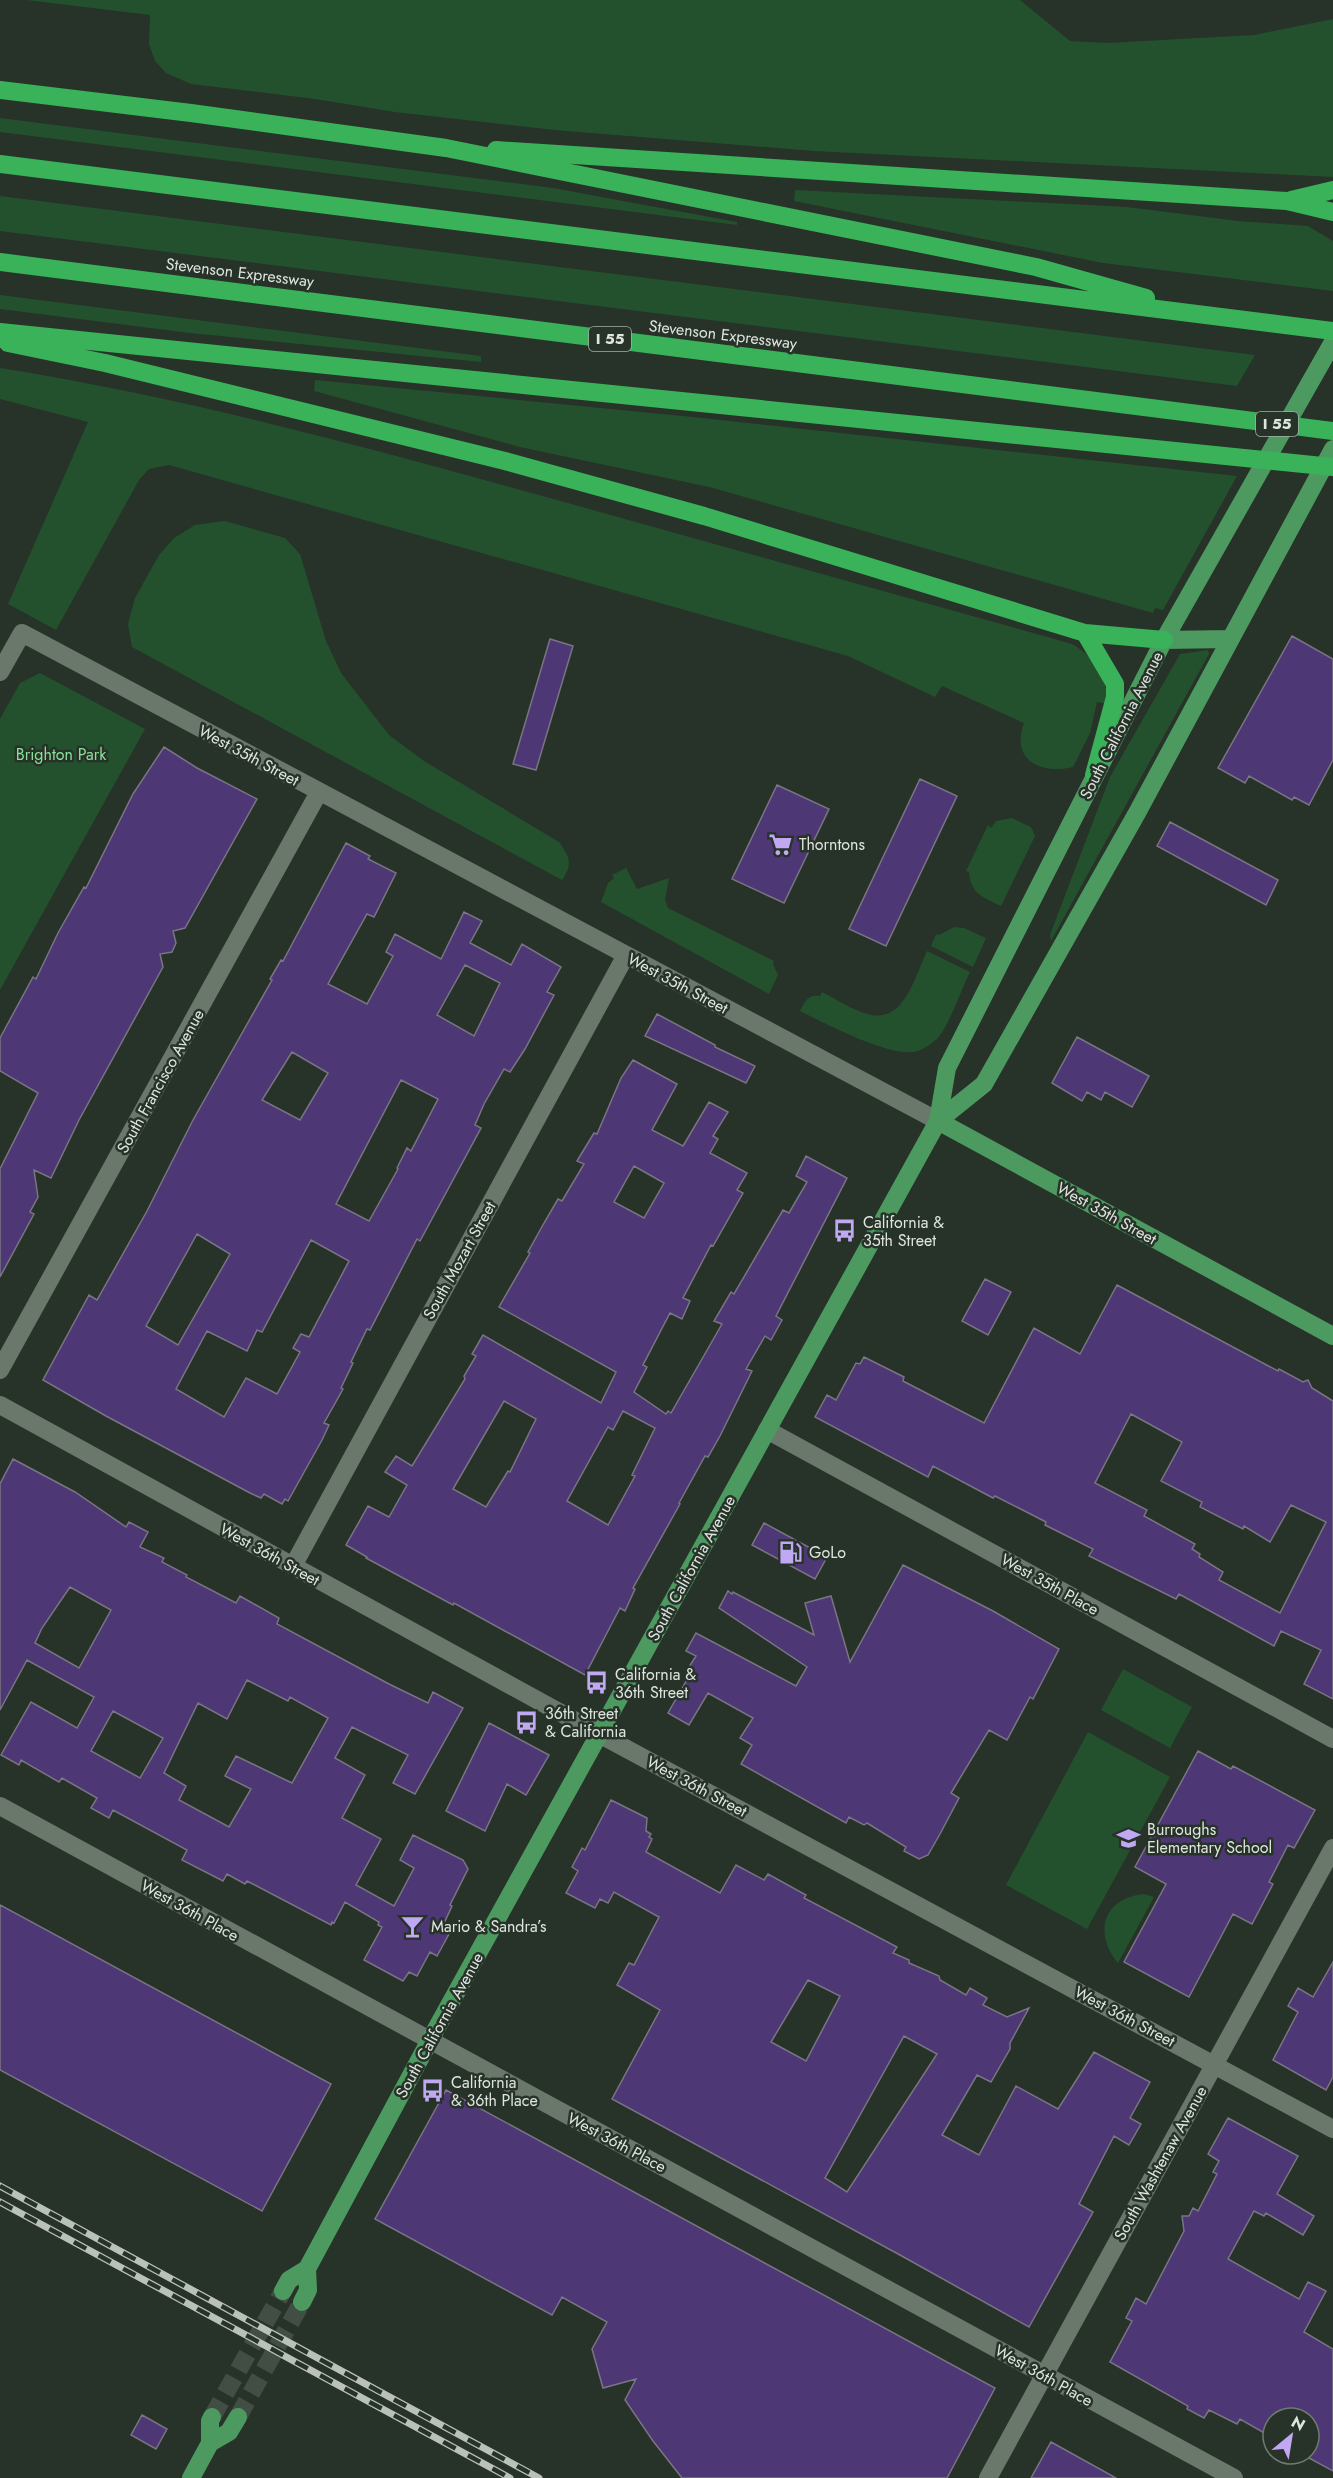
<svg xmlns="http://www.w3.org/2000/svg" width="1333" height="2478" font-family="Jost,sans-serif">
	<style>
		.green { fill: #24512d }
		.building { fill: #4d3774; stroke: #797584; stroke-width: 1.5; fill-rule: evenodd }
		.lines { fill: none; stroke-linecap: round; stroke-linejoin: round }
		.major-tunnel { stroke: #424d43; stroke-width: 18; stroke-dasharray: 18 9; stroke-linecap: butt }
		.minor { stroke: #6a776b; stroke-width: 18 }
		.major { stroke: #4d9a61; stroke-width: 18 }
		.highway { stroke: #39b25a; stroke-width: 18 }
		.rail-casing { stroke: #b9c1ba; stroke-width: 7 }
		.rail { stroke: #273228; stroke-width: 4.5; stroke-dasharray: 14; stroke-linecap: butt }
		.labels { text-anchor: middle; stroke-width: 5; stroke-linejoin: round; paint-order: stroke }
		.shield { fill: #273228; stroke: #a7afa8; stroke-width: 1.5 }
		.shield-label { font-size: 15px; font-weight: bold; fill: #dee5df }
		.street-label { font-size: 16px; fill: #dee5df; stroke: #273228 }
		.park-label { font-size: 16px; fill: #8ae299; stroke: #273228 }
		.poi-label { font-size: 16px; fill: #dee5df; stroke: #273228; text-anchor: start }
	</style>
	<rect width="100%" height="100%" fill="#273228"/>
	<path class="green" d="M27,0H1020L1070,41L1108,43L1254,35L1333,19V177L814,151L554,130L395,112L315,99L191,84L166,73L155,61L149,44L150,15Z
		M0,118L553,188L737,222V225L0,132Z
		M795,190L1127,207L1238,221L1308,226L1333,241V291L1103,263L794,201Z
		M0,196L1223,351L1255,355L1237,386L0,231Z
		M0,295L481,356V362L190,333L0,309Z
		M0,368C189,398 373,449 557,500C729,548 901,596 1072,644C1097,659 1106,675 1108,704L1097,702L1090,733L1073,767C1041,775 1010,760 1024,723L942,686L935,697L848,656L169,465L149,469L139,480L56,630L8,604L88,422L0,399Z
		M315,380L693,417L1237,476L1163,610L1155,608L1153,613L709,487L520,447L314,391Z
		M225,521L285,538L300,554L326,641L341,673L389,735L424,761L559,842C570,857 573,864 562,880L132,647L128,624L135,598L159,555L174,538L195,525Z
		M1208,650L1209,654L1051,941L1050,935L1110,777L1180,654Z
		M40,673L145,729L0,990V719L20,683Z
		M1012,818L1031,827L1035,836L1001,906C983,897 971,895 969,872L966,871L988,825L991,828L996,821Z
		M626,868L637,889L669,878L665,900L668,908L774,961L773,964L778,975L769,994L601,902L608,883L614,878L612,875Z
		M954,927L964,928L986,938L973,967L931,946L936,934L939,935Z
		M927,951L970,972C961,990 949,1026 937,1039C930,1045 921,1051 913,1052C887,1056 824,1023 800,1011C805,1001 808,994 820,996L822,992C836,999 852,1010 868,1014C904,1025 915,976 927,951Z
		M1123,1669L1192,1707L1170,1748L1101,1710Z
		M1088,1732L1170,1777L1087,1929L1006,1885Z
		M1144,1894L1154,1897L1118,1963C1093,1933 1103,1898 1144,1894Z"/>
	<path class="building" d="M1292,636L1333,659V760L1309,805L1294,797L1292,800L1249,776L1245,783L1218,768Z
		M550,639L573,646L536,770L513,764Z
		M164,747L197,768L257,799L185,928L173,931L176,943L172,952L160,954L163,967L79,1120L51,1178L34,1170L38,1197L30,1212L34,1214L0,1277V1169L38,1093L0,1071V1038L33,977L36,979L58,933L84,887L86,888L133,794Z
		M920,779L957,796L886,946L849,929Z
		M777,785L829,809L784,903L732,879Z
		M1170,822L1278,880L1266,905L1157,846Z
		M346,843L370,856L368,859L396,873L374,917L367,914L328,984L367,1004L393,956L386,952L395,934L441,959L464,912L482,921L470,943L474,945L511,965L522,944L561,967L547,992L554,995L525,1049L510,1072L504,1069L484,1104L475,1125L481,1128L420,1241L417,1239L370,1330L367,1329L351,1362L353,1363L341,1388L343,1389L324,1423L329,1425L322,1440L288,1501L285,1499L282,1504L264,1494L261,1498L250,1493L106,1416L43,1380L89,1295L97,1300L147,1211L193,1120L272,980L270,979L281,960L283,961ZM465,965L500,983L474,1036L437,1015ZM292,1052L328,1073L300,1120L262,1100ZM401,1080L438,1099L411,1151L407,1148L397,1168L398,1169L369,1221L336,1204ZM197,1234L230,1254L178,1345L146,1326ZM311,1240L349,1261L309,1337L301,1334L293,1348L300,1352L277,1394L246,1378L224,1417L176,1389L207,1331L247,1351L257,1330L262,1332Z
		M657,1014L715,1045V1047L755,1066L746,1083L645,1036Z
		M1077,1037L1149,1076L1132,1107L1105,1092L1101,1100L1087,1092L1082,1101L1052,1083Z
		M633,1060L677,1084L652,1130L683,1146L709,1102L728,1112L713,1136L718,1139L710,1153L747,1173L737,1190L743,1193L713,1246L711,1245L683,1298L690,1301L682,1319L670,1313L643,1365L647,1367L634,1392L666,1414L668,1411L671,1413L722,1324L714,1321L731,1292L734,1294L783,1210L789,1213L807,1182L796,1176L806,1156L847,1178L776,1316L782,1320L771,1340L765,1336L746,1369L752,1371L720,1436L708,1457L705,1456L679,1503L680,1504L633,1588L635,1589L625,1611L620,1608L585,1675L454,1603L453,1605L366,1558L367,1557L346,1545L368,1506L389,1517L407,1485L385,1472L396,1456L412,1466L465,1379L464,1376L476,1356L472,1354L483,1335L601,1403L616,1372L499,1307L530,1253L528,1252L544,1223L558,1199L562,1201L584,1164L577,1161L594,1133L597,1134L621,1078ZM634,1166L664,1183L644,1218L614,1202ZM504,1401L536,1419L510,1472L508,1471L486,1507L453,1489ZM623,1411L655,1428L632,1475L635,1476L608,1525L567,1501L608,1427L613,1430Z
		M985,1279L1011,1292L988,1335L962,1321Z
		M1117,1285L1278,1371L1279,1369L1303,1382L1308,1380L1312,1388L1333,1401V1699L1304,1684L1321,1650L1281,1631L1274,1646L1179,1594L1176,1599L1089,1556L1093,1549L1045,1525L1046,1522L995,1496L993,1498L933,1466L928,1477L815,1417L827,1395L836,1400L856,1363L860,1364L864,1357L904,1377L903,1381L984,1423L1034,1328L1080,1354ZM1131,1414L1182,1442L1161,1481L1202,1502L1200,1507L1243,1529L1244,1526L1270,1542L1291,1505L1326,1522L1280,1613L1219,1580L1223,1572L1199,1557L1200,1554L1192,1549L1195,1544L1144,1516L1147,1510L1095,1483Z
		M13,1459L75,1492L126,1527L129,1522L148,1532L140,1547L164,1558L162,1562L187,1575L186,1577L236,1603L240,1596L279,1618L277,1624L389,1684L428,1703L433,1692L463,1708L415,1794L393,1783L408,1755L352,1727L335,1758L365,1775L342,1818L381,1839L356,1885L394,1906L414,1868L400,1860L413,1835L463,1860L468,1869L450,1905L452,1906L441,1930L449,1934L437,1956L430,1952L417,1976L409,1972L403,1981L364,1960L382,1927L378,1925L379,1922L345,1902L334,1923L332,1922L331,1925L247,1881L245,1884L227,1874L223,1881L182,1860L187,1850L113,1810L109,1818L91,1808L97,1798L62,1778L59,1782L21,1760L19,1765L1,1755L31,1702L77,1728L94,1697L27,1660L0,1710V1484ZM70,1587L111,1610L79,1668L35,1643L42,1628ZM247,1680L288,1701L290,1697L328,1718L292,1783L236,1756L225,1776L251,1789L229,1827L179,1800L186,1786L164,1773L198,1703L227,1719ZM113,1711L163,1738L140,1778L91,1751Z
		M764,1523L827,1557L815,1579L752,1545Z
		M903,1565L993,1611L1059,1649L1033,1699L1030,1697L1007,1740L989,1730L951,1793L959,1798L940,1834L928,1855L919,1859L904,1851L906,1847L867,1823L864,1825L849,1817L846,1823L741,1764L752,1745L740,1738L753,1718L708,1693L689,1725L668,1713L693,1669L689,1667L696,1656L686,1651L696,1633L796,1686L807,1667L719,1608L728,1591L732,1594L733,1592L814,1635L805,1603L831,1596L850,1662Z
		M489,1723L549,1755L526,1795L507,1784L485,1831L446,1811Z
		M1198,1751L1231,1769L1233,1766L1315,1810L1294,1848L1288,1845L1269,1882L1273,1884L1252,1924L1233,1914L1189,1997L1124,1962L1166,1884L1135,1867Z
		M611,1800L647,1818L646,1831L651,1834L649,1837L652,1839L646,1852L720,1893L736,1865L764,1880L768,1874L806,1895L804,1898L897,1947L893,1953L909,1960V1963L939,1976L940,1980L966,1995L970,1988L987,1998L983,2005L1007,2017L1029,2008L1010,2043V2049L991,2082L977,2075L942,2135L979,2155L1016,2086L1058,2109L1094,2052L1150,2082L1130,2118L1141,2124L1129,2145L1114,2136L1079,2204L1093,2212L1029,2327L900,2255L612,2099L660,2010L617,1985L629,1963L634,1965L659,1917L614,1892L608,1903L600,1899L595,1908L566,1893L578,1871L572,1867L582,1848L585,1850ZM808,1980L840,1996L806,2061L771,2042ZM904,2036L937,2054L847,2192L825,2178Z
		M0,1905L331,2084L262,2211L0,2070Z
		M1333,1962V2077L1326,2090L1273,2060L1298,2012L1288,2006L1298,1988L1313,1997Z
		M446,2090L995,2388L947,2478H682L653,2441L625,2400L636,2379L603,2388L592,2349L607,2322L562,2297L552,2315L375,2219Z
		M1228,2118L1298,2156L1277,2194L1314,2216L1303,2235L1266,2213L1264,2216L1254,2211L1228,2259L1299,2299L1308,2282L1326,2291L1304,2332L1333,2349V2471L1309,2458V2418H1273V2438L1240,2419L1237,2424L1209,2410L1204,2418L1187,2409L1188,2406L1110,2362L1132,2321L1126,2318L1136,2298L1146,2304L1184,2231L1182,2216H1189L1193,2208L1198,2211L1217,2174L1213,2172L1219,2161L1208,2154Z
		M142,2415L167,2429L156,2449L131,2435Z
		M1051,2442L1116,2478H1031Z"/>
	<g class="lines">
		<path class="major-tunnel" d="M212,2417L283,2291
			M238,2417L302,2302"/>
		<path class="minor" d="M0,672L22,633L938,1121
			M0,1370L319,792
			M0,1405L599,1734L1333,2129
			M767,1430L1333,1739
			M293,1566L626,955
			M0,1806L1234,2478
			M988,2478L1333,1848"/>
		<path class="major" d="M1164,640L1229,639
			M938,1121L984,1084L1137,813L1333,449
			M938,1121L1333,1336
			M283,2291L289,2280L307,2269L430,2040L938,1121L947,1068L1164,640L1333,342
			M302,2302L308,2290L307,2269
			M210,2443L229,2432L238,2417
			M191,2478L210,2443V2421L212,2417"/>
		<path class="highway" d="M0,90L191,113L446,148L1036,267L1146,298
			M496,150L1287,201L1333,212
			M0,164L1333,331
			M1291,200L1333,190
			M0,262L1333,431
			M0,332L1333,467
			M8,343L105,363L505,461L704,516L1085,633L1164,640
			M1085,633L1115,684V697L1094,775"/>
		<defs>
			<path id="rail" d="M0,2186L539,2478
				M0,2202L510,2478"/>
		</defs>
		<use href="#rail" class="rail-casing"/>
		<use href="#rail" class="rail"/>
	</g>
	<defs>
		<symbol id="supermarket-bare" viewBox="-9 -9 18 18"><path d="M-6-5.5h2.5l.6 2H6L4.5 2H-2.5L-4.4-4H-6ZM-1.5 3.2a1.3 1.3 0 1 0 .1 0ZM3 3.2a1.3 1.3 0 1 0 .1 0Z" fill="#c0a8f3" stroke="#273228" stroke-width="2.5" paint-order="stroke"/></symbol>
		<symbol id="bus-bare" viewBox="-9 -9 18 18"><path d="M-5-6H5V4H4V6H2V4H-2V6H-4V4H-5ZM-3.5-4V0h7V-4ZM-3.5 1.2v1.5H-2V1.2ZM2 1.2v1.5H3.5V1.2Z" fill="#c0a8f3" stroke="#273228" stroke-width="2.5" paint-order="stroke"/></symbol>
		<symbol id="fuel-bare" viewBox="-9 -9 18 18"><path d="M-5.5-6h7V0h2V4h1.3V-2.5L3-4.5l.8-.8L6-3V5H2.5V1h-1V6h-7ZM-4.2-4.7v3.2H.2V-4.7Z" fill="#c0a8f3" stroke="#273228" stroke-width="2.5" paint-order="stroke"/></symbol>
		<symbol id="school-bare" viewBox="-9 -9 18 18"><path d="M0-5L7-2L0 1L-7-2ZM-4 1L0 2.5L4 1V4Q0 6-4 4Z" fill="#c0a8f3" stroke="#273228" stroke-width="2.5" paint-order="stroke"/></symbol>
		<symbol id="bar-bare" viewBox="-9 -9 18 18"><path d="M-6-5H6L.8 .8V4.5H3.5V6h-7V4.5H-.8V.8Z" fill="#c0a8f3" stroke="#273228" stroke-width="2.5" paint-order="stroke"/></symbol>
	</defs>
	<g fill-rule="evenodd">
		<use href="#supermarket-bare" x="764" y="828" width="33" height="33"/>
		<use href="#bus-bare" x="828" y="1214" width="33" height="33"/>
		<use href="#fuel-bare" x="774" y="1536" width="33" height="33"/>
		<use href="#bus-bare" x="580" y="1666" width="33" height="33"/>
		<use href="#bus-bare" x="510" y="1706" width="33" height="33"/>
		<use href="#school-bare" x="1112" y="1822" width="33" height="33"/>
		<use href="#bar-bare" x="396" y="1910" width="33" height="33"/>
		<use href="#bus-bare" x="416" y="2074" width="33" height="33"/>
	</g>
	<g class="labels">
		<g class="shield">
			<rect x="589" y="327" width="42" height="24" rx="4.5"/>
			<rect x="1256" y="412" width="42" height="24" rx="4.5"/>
		</g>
		<g class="shield-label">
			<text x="610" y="344">I 55</text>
			<text x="1277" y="429">I 55</text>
		</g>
		<g class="street-label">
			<text transform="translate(240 272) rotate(7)" y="6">Stevenson Expressway</text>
			<text transform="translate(723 334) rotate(7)" y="6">Stevenson Expressway</text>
			<text transform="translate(1121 725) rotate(-63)" y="6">South California Avenue</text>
			<text transform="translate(249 755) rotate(28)" y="6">West 35th Street</text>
			<text transform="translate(678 983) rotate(28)" y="6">West 35th Street</text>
			<text transform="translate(160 1081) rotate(-61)" y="6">South Francisco Avenue</text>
			<text transform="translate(1107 1213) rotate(29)" y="6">West 35th Street</text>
			<text transform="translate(459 1260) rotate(-61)" y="6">South Mozart Street</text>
			<text transform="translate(270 1554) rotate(29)" y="6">West 36th Street</text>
			<text transform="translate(691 1568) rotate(-61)" y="6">South California Avenue</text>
			<text transform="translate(1050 1584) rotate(29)" y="6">West 35th Place</text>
			<text transform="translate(697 1786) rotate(28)" y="6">West 36th Street</text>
			<text transform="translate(190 1910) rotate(29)" y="6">West 36th Place</text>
			<text transform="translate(1125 2016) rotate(28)" y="6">West 36th Street</text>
			<text transform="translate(439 2025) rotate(-61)" y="6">South California Avenue</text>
			<text transform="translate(617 2142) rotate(28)" y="6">West 36th Place</text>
			<text transform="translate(1160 2163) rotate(-61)" y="6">South Washtenaw Avenue</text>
			<text transform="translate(1044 2375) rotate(29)" y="6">West 36th Place</text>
		</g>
		<g class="park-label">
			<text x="61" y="760">Brighton Park</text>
		</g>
		<g class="poi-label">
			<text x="799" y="850">Thorntons</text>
			<text x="863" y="1228">California &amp;<tspan x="863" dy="18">35th Street</tspan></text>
			<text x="809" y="1558">GoLo</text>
			<text x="615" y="1680">California &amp;<tspan x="615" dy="18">36th Street</tspan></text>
			<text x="545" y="1719">36th Street<tspan x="545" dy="18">&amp; California</tspan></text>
			<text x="1147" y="1835">Burroughs<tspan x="1147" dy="18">Elementary School</tspan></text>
			<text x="431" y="1932">Mario &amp; Sandra’s</text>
			<text x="451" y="2088">California<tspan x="451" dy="18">&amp; 36th Place</tspan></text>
		</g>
	</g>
	<g transform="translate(1291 2436) rotate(30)"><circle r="28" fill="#273228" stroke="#707a71" stroke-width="1.5"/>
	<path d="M0-4.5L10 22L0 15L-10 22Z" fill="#c0a8f3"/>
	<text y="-9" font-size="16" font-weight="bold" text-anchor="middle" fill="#dee5df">N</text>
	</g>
</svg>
